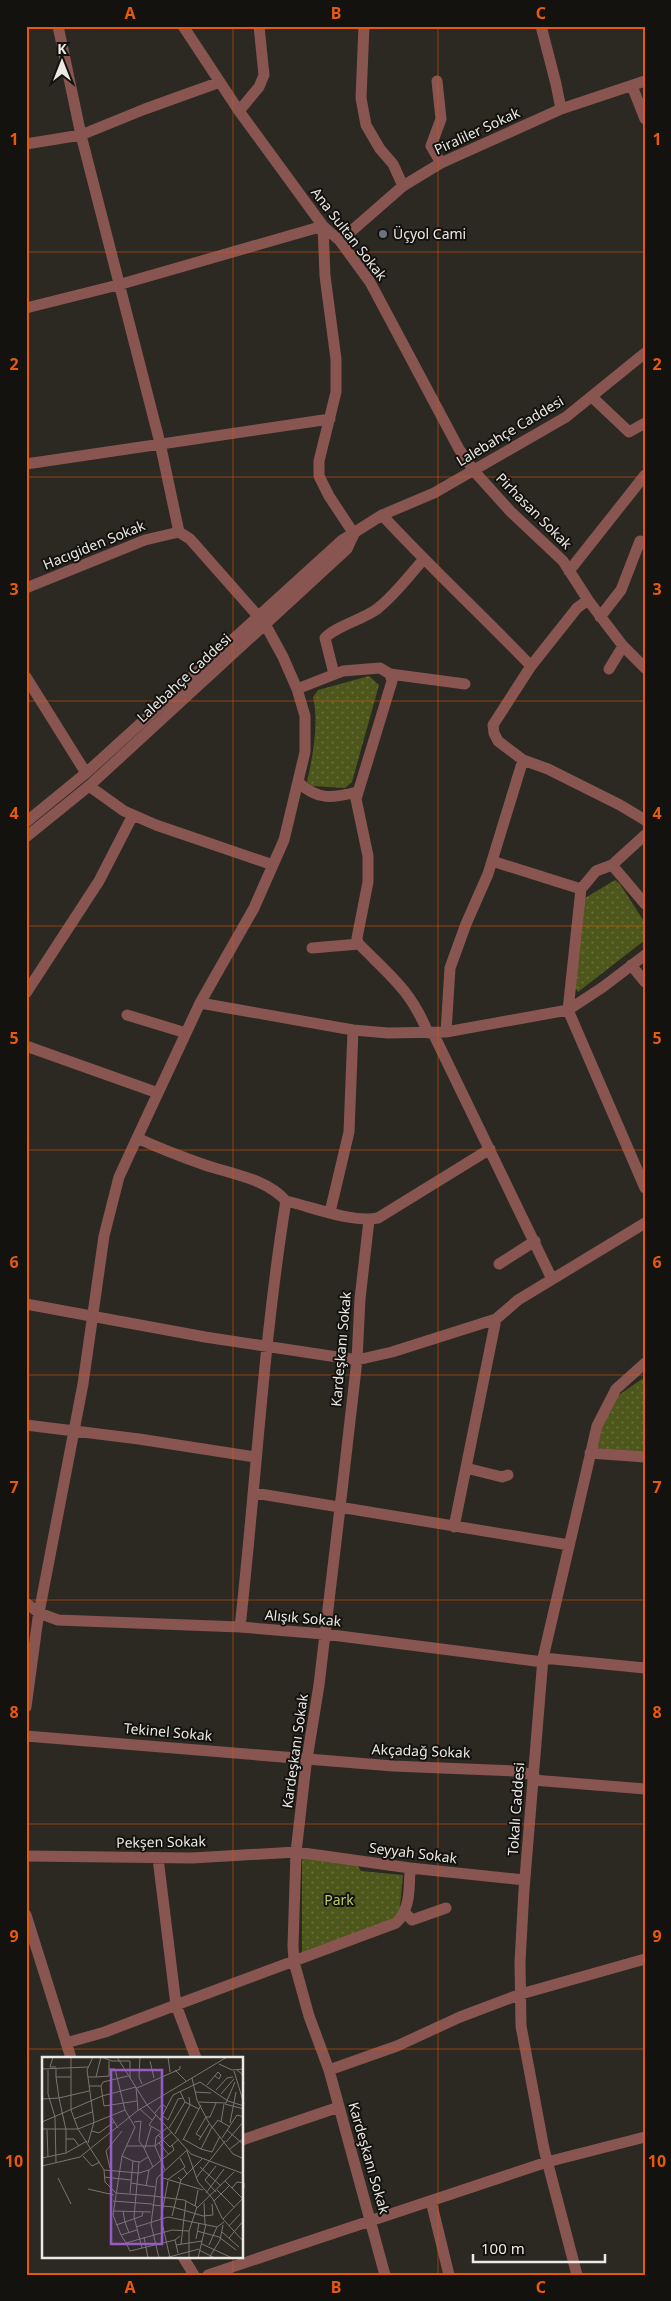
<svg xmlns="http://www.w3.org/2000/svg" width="671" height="2301" font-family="'Noto Sans',sans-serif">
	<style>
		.green { fill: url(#green-dots) }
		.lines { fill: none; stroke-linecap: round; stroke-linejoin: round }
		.minor { stroke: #895550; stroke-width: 11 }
		.grid { fill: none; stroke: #e8590c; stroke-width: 1; stroke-opacity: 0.55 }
		.worship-dot { fill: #6b7280; stroke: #13120e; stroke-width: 2 }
		.labels { text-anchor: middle; stroke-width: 4; stroke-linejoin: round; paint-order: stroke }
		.street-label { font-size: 14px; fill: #ebe9e4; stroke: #13120e }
		.poi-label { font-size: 14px; fill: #ebe9e4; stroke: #13120e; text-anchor: start }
		.park-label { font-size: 14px; fill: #bbce6a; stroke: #13120e }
		.inset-road { fill: none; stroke: #787670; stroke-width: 1 }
		.view { fill: #975bc8; fill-opacity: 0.15; stroke: #975bc8; stroke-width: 2.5 }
		.inset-edge { fill: none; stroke: #ebe9e4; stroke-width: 2.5 }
		.neatline { fill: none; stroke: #e8590c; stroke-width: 2 }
		.grid-label { font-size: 16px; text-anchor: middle; font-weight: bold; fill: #e8590c }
	</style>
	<defs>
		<pattern id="green-dots" width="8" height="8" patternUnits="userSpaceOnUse" patternTransform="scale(1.25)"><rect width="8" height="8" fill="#4d571b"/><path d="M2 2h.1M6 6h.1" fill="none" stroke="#676f3c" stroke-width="1.8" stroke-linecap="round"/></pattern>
	</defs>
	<rect width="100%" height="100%" fill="#2c2922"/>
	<path class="green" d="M369,676L379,685L352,782L345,788L312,786L307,782C313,755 319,724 313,697L318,690Z
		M615,880L620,884L645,923V940L578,992L574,986L585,898Z
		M645,1377V1452L597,1448L603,1423L616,1397Z
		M305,1858L356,1863L361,1871L403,1875L399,1917L302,1953V1860Z"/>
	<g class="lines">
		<path class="minor" d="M58,26L81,135L160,443L179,532
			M183,26L239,111L323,226L340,241L370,282L459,449L474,471L510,511L563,561L588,600L623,646L645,668
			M364,26L361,98L366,125L380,149L393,164L403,186
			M541,26L556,84L561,109
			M437,81L441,119L431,146L441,163
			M632,86L645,119
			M239,111L259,87L264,75L259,26
			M26,144L81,135L145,109L220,82
			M340,241L403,186L441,163L561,109L645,81
			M26,308L118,285L323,226L325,276L336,359V392L319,461V476L329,496L354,534
			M592,397L629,432L645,423
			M26,464L330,419
			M382,515C430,567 482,615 531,666
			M569,571L645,475
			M26,588L145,540L179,532L190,539L265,624L283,657L297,689L305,716V752L284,840L254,908L200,1003L137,1138
			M588,600L577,608L531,666L493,725L494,733L498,741L523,760L548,769L620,805L645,820
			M600,617L621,590L640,541
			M609,669L623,646
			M334,674L325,638C336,626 362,620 377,609C394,596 409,576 423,560
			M390,674L465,684
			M26,677L86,773
			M297,689L343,671L380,668L390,674L392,681L385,704L356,799L368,856V882L357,938L358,943C389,975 411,990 428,1033
			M298,782C318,801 333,798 357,792
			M89,786L124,811L156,825L273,865
			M26,822L86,773L341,541L382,515L434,493L566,417L645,353
			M645,835L612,865L596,871L581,889L568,1010L645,1188
			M26,837L89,786L347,549L354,534
			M492,861L581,889
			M612,865L645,904
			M312,948L359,944
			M631,965L645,982
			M26,993L99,881L133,815
			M200,1003L353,1030L388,1033L446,1032L568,1010L603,987L645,955
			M127,1015L186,1033
			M446,1032L450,968L466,924L488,874L523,760
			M433,1033L552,1279
			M26,1046L158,1093
			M286,1201C313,1207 351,1223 378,1218L490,1149
			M330,1212L349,1132L353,1030
			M369,1220L360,1299L357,1360L340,1508L319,1685L306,1765L296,1852L293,1946L294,1962L309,2016L329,2070L385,2275
			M499,1264L535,1241
			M26,1304L205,1337L357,1360L392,1352L496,1319
			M26,1425L139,1439L255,1457
			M590,1453L645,1457
			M466,1468L502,1477L508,1475
			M254,1493L569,1545
			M454,1527L496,1319L518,1300L645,1223
			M26,1603L39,1613L58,1620L240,1627L324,1634L543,1662
			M543,1658L645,1668
			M26,1707L38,1618L83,1384L104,1236L119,1177L137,1138C159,1148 182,1157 205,1165C232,1174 267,1179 286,1201C263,1342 256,1485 240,1627
			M26,1736L393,1766L514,1771L534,1775
			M533,1780L645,1789
			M26,1856L192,1858L296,1852L410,1868L525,1880
			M158,1858L176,2005L396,1923C411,1909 409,1887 410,1868
			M404,1912L412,1920L446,1908
			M26,1915L71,2058
			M66,2043L105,2032L176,2005L196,2058
			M329,2070L397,2046L460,2017L521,1994L645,1959
			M242,2140L339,2107
			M431,2201L449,2275
			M183,2257L194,2275
			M208,2275L547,2162L645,2137
			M577,2275L544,2149L521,2026L520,1962L524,1890L543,1658L597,1426L616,1389L645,1363"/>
	</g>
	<path class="grid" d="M233,26V2058M438,26V2275M26,252H645M26,477H645M26,701H645M26,926H645M26,1150H645M26,1375H645M26,1600H645M26,1824H645M26,2049H645M233,2257V2275"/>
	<circle class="worship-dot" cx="383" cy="234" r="5"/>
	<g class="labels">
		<g class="street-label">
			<text transform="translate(477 131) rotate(-25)" y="5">Piraliler Sokak</text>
			<text transform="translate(349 234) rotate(52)" y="5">Ana Sultan Sokak</text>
			<text transform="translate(510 431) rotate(-31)" y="5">Lalebahçe Caddesi</text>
			<text transform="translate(534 511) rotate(45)" y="5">Pirhasan Sokak</text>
			<text transform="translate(94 545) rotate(-22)" y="5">Hacıgiden Sokak</text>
			<text transform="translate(184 678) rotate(-43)" y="5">Lalebahçe Caddesi</text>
			<text transform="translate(341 1349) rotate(-85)" y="5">Kardeşkanı Sokak</text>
			<text transform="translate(303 1618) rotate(5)" y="5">Alışık Sokak</text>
			<text transform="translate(168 1732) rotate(5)" y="5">Tekinel Sokak</text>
			<text transform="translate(295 1751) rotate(-82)" y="5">Kardeşkanı Sokak</text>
			<text transform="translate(421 1751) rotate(2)" y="5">Akçadağ Sokak</text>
			<text transform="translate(516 1809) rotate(-86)" y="5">Tokalı Caddesi</text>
			<text transform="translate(161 1842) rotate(-1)" y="5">Pekşen Sokak</text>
			<text transform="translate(413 1853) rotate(7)" y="5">Seyyah Sokak</text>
			<text transform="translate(369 2158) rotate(74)" y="5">Kardeşkanı Sokak</text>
		</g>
		<g class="poi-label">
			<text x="393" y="239">Üçyol Cami</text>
		</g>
		<g class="park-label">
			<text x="339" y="1905">Park</text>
		</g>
	</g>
	<g transform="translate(42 2057)">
		<rect width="201" height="201" fill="#2c2922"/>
		<path class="inset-road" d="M11,0L8,10H14M29,0V53L36,72L62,113L63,125L74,136L111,139M59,0L70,4H88V21M75,0L105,48L149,97L202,117M98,0L97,20L100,27M126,0L128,15M108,4L112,21M177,7L190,13L202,12M0,12L46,10M14,12V20H29M67,12H73L83,53M6,13V37L13,60L14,106M133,13L144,24M195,13L200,17L202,27M192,14L202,47M14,20L17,41L47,34M46,20H54L59,0M54,20L67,19V4M150,21L155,43L167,66L191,97L202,102M165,28L176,15L179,18L177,22L173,19M47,29H59L61,25L86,19M59,29L62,49L95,44M95,31L138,12V9M174,33L185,21L191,20M138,34L143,45L157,52M153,35L169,36M179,37L192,22M0,42L17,41L24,73M157,45L184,46L193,25M183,47L202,52M98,52L110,63M113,56L120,47L125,51M68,58L76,71M114,58L107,68L119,75M121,59L126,63L136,42L141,41M164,60H168L174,46M32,62L50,55M118,63L131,38L158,25L186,44L202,49M0,65L60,39L94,30L96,53M92,65L99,64L97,84L102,91M179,65L182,47M188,66L194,35M127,71L143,45M170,71L176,63L188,70M0,72H36L83,53L93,70L80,99M5,73L6,100M24,73V96L45,84M185,73L202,88M50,74L57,76L72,65M133,77L148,48L147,40M116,78L128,90L137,82M159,80L154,77L164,60M180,81L195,58L202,60M24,82H32L37,89M141,82L159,92L170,70M141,83L159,48M157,83L167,67M184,85L202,64M46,86L52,65L45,13L51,0M117,86L127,98M85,89H113L130,75M102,91L111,110M103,91L109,70M159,92L170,95L178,79M188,92L202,81M145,94L156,125L171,142L180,161L202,185M41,99L50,109L58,105M0,101L24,96M91,104L98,105L106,100M97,105L92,160L100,191M0,109L38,100L95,54L185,0M158,110L179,129M68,111L64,94L80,74M62,113L97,116L107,113M123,113L113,89L114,80L126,70M145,117L160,102M62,120L89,123M16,121L29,147M121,121L161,133M154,121L183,84M125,123L143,110L138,101M139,123L145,117L141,111M126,124L119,161L128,201M183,124L201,142M89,126L113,130M104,129L107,113L132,93L130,88M190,131L195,125L202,126V131M46,132L72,138M175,133L192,150M174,135L163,123L174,109M88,136L91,104L80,99L71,158L79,178L95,173M164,136L182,112M111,139L142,143L155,150L147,174V201M71,144L110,147M172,144L187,129M162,146L163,167M110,148L131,150L161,159L171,158L170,147M153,149L156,133M155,151L192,115M71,154L109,155M81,154L83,165L100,159L101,155M130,159L139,123L136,120M181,162L202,140M74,168L83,165L87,176M187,169L198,157M94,170L126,160L175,170L182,165M155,174L177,180L194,193M180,175L197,190M79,178L84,186L130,173L147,174M102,180L106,201M187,181L202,163M154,182L157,166M84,186L88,194L133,183M139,187L144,144M160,187L188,200M134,188L160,184M167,188L175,170M157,193L173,201M136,196L133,183L138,179M117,201L109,167L115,121L145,93M123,201L157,192M156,201L164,167M167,201L178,183L181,168"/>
		<path class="view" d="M69,13H120V187H69Z"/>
		<rect width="201" height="201" class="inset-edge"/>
	</g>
	<rect width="671" height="2301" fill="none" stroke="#13120e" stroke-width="55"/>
	<g transform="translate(62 62)" stroke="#13120e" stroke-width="4" paint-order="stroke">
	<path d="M0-4L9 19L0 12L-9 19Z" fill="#ebe9e4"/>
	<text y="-8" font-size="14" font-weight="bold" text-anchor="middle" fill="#ebe9e4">K</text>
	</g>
	<path d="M473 2254v8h132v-8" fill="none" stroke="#ebe9e4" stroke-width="2.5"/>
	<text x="481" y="2254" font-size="15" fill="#ebe9e4" stroke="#13120e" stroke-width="4" paint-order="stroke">100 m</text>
	<rect x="28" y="28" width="616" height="2246" class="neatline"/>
	<g class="grid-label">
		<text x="130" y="19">A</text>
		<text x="336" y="19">B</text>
		<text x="541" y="19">C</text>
		<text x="14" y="145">1</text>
		<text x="657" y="145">1</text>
		<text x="14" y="370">2</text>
		<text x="657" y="370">2</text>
		<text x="14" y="595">3</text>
		<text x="657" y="595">3</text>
		<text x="14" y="819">4</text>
		<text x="657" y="819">4</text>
		<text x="14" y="1044">5</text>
		<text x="657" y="1044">5</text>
		<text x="14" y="1268">6</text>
		<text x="657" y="1268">6</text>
		<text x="14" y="1493">7</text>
		<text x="657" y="1493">7</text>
		<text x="14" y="1718">8</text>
		<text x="657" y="1718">8</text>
		<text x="14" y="1942">9</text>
		<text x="657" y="1942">9</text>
		<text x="14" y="2167">10</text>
		<text x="657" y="2167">10</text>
		<text x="130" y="2293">A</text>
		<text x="336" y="2293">B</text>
		<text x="541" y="2293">C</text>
	</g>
</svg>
